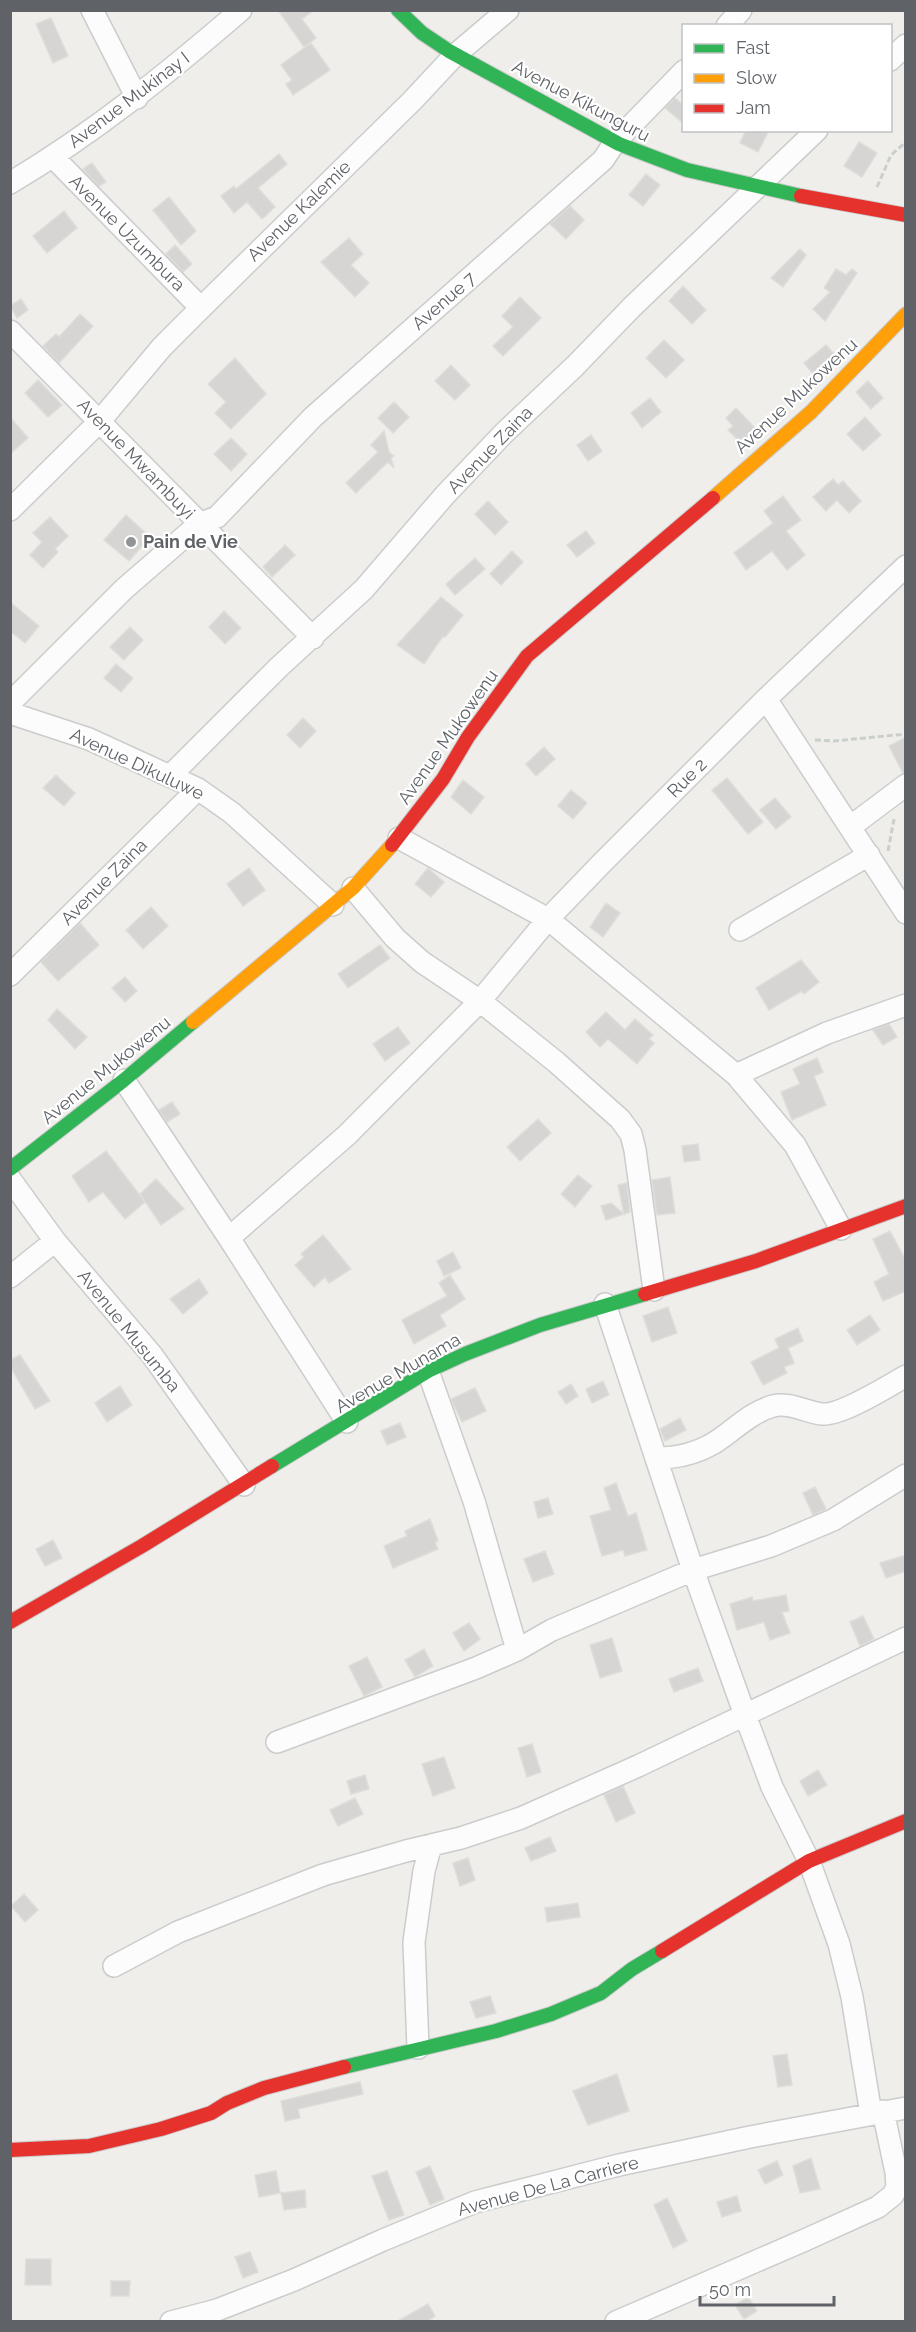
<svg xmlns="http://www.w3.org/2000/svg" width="916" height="2332" font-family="Raleway,sans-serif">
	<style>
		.building { fill: #d6d5d3; stroke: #deddd9; stroke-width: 1.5 }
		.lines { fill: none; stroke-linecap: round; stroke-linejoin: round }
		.street-casing { stroke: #cbcccc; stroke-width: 24 }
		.fast-casing { stroke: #cacacb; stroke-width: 16 }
		.slow-casing { stroke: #cacacb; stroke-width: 16 }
		.jam-casing { stroke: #cacacb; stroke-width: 16 }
		.path { stroke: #cacfcc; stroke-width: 3; stroke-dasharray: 6 3; stroke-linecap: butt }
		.street { stroke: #fdfcfc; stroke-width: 21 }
		.fast { stroke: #30b455; stroke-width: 14 }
		.slow { stroke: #ff9f0a; stroke-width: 14 }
		.jam { stroke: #e5322d; stroke-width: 14 }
		.poi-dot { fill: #919496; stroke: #fff; stroke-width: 2 }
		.labels { text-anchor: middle; stroke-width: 4.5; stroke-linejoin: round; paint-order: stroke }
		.street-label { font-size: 18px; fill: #5f6368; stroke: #fff }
		.poi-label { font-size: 18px; font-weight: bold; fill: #5f6368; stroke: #fff; text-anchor: start }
	</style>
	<rect width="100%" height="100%" fill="#efeeea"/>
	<path class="building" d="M278,10H314L302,19L316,38L304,47Z
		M51,18L68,56L53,63L36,24Z
		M311,43L330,70L293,95L286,84L292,80L281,65Z
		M675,98L684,106V124L665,108Z
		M746,130H769L758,152L740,143Z
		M859,142L877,153L862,177L844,166Z
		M279,154L287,164L258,188L275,207L262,219L247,202L234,213L221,196L234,186L236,189Z
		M92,163L106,182L99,186L83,169Z
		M646,174L660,185L643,206L629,195Z
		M169,197L196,231L181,245L153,210Z
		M570,206L584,220L566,239L550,224Z
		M64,211L77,228L47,253L33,236Z
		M349,238L363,254L351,265L369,283L355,297L321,262Z
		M175,245L192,264L183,272L166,254Z
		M800,249L806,255L783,287L771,278Z
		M836,269L846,275L852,269L857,273L825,321L813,309L830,292L824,288Z
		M683,286L706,310L692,324L669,301Z
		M520,297L541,318L503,356L493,346L513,327L502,316Z
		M21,299L28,310L17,318L10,306Z
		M80,314L93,326L59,363L43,346L56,334L59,337Z
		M664,340L684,360L666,378L646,358Z
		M826,345L835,355L813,374L804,363Z
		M235,358L266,394L231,429L215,413L226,402L208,384Z
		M451,365L470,385L455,400L435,381Z
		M38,380L62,405L48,417L25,393Z
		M868,381L883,398L871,409L856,392Z
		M650,398L661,412L642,428L631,413Z
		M394,402L409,417L393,433L378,418Z
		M736,408L756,429L741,443L728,430L733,426L726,418Z
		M10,417L28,438L10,454Z
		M865,417L881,435L863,451L847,434Z
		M384,431L389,452L394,456L391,458L394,468L388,462L356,493L346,483L378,452L371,445Z
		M591,435L602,451L588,461L577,445Z
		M231,438L247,454L231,471L214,454Z
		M833,479L838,485L843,481L861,501L849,513L837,500L826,511L813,497Z
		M783,496L801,520L786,531L805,555L787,570L772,551L746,570L734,553L773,523L764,511Z
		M488,501L508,522L495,535L475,514Z
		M126,515L150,537L129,561L104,540Z
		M50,517L68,536L55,549L58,552L43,568L30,555L42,542L33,533Z
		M586,531L595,543L577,557L567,545Z
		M285,545L295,555L272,577L263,567Z
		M512,551L523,562L501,585L490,574Z
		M475,558L485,569L455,595L446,584Z
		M441,597L463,615L445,637L443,636L424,664L397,645Z
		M10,602L39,626L25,643L10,631Z
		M224,611L241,628L225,644L209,627Z
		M130,627L143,640L124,660L110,647Z
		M116,664L133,678L121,692L104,678Z
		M303,718L316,731L300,748L287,735Z
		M906,737V772L903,773L889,746Z
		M544,747L555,759L536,776L526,764Z
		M56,775L75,793L64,806L43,788Z
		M727,778L763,822L748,834L712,790Z
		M463,780L484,797L471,814L451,797Z
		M571,790L587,803L573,819L558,806Z
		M775,798L791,817L776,829L760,810Z
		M249,868L265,890L243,906L227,884Z
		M428,868L444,882L431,897L415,884Z
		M606,903L620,913L603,937L590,927Z
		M151,907L168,926L143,949L126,930Z
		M80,923L99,945L58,981L41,962Z
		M380,945L390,958L348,988L338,974Z
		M801,960L819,982L804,994L802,991L769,1010L756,988Z
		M125,977L137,991L125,1002L112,988Z
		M57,1009L87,1037L75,1049L48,1020Z
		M606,1012L625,1030L635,1019L653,1035L649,1039L654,1043L637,1064L608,1039L600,1047L586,1032Z
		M889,1024L897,1037L883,1045L873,1030Z
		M398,1027L410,1043L385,1061L373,1044Z
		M817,1058L823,1072L814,1076L826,1105L792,1120L781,1092L800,1084L793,1069Z
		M172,1102L180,1114L167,1122L159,1110Z
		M538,1119L551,1133L520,1161L507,1147Z
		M698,1144L700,1160L684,1162L682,1146Z
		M106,1151L145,1202L125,1219L103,1192L89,1202L72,1176Z
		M578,1175L592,1186L575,1207L561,1194Z
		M670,1177L675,1213L657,1215L652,1180Z
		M156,1179L184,1209L161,1225L140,1194Z
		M627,1183L630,1212L606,1220L601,1206L611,1203L624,1214L618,1185Z
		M890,1231L906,1261V1291L883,1301L874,1282L889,1274L873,1239Z
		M323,1235L351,1269L329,1283L325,1277L314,1287L295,1265L304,1257L301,1254Z
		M453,1252L461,1268L444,1276L437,1261Z
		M450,1275L465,1299L440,1315L446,1326L414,1344L402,1320L447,1296L439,1283Z
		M199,1279L208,1293L183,1314L170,1299Z
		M668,1307L677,1333L652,1342L643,1316Z
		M870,1315L880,1330L857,1345L847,1330Z
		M798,1328L803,1341L788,1348L794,1363L784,1367L787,1373L763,1385L751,1362L779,1348L775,1339Z
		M20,1355L50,1401L35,1409L10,1366V1360Z
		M603,1381L609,1395L592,1403L586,1389Z
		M571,1384L578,1396L566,1404L558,1392Z
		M120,1386L132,1405L107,1422L95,1403Z
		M475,1388L486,1411L462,1422L451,1399Z
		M680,1418L686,1430L665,1441L660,1429Z
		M400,1423L406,1437L387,1445L381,1431Z
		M616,1483L628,1516L636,1513L647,1550L625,1556L623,1550L602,1556L590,1516L611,1510L604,1488Z
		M815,1487L826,1509L813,1515L803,1493Z
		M548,1498L553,1514L538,1518L534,1502Z
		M430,1519L438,1541L435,1542L438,1549L393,1568L384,1546L407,1536L405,1531Z
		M53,1540L62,1558L45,1566L36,1549Z
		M545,1551L554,1574L533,1582L524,1559Z
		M906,1555V1571L886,1578L880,1563Z
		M786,1595L789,1611L782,1612L790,1633L770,1640L764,1622L737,1630L730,1604L752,1597L753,1601Z
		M863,1616L874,1639L860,1646L850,1622Z
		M469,1623L480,1639L464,1651L453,1633Z
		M612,1638L622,1671L600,1678L590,1645Z
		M424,1649L433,1666L415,1677L405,1660Z
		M367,1657L382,1687L364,1696L349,1666Z
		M698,1668L703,1681L674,1692L669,1679Z
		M532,1744L541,1772L527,1777L518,1748Z
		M444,1757L455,1788L433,1796L422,1764Z
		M818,1770L827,1785L808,1796L800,1781Z
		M365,1775L369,1789L351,1794L347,1781Z
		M623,1786L635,1813L616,1822L604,1795Z
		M355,1798L363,1814L338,1826L330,1810Z
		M550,1837L556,1851L531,1861L525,1848Z
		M468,1858L475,1880L460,1886L453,1863Z
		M24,1894L38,1910L25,1922L11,1906Z
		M578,1903L580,1917L547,1922L545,1908Z
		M490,1996L496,2013L476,2018L470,2002Z
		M787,2054L792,2085L778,2087L773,2056Z
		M617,2074L629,2111L588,2125L573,2091Z
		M360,2082L363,2094L298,2109L300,2118L285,2121L281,2101Z
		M811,2158L820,2189L800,2193L793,2166Z
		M777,2161L783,2175L765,2184L758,2170Z
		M430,2166L444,2199L430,2205L416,2172Z
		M276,2171L280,2193L259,2197L255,2175Z
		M387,2171L404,2215L389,2220L372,2176Z
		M305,2190L306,2207L284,2210L281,2193Z
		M737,2196L741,2211L722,2217L717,2202Z
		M667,2198L687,2241L673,2248L654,2205Z
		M250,2252L258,2272L243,2278L235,2257Z
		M26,2259H51V2285H25Z
		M111,2281H130L129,2296H111Z
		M748,2297L757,2311L744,2319L735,2305Z
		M428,2304L435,2316L426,2322H396Z"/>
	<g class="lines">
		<defs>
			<path id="street" d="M92,10L137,98
				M727,26L741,10
				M890,60L906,45
				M53,157L201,308
				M10,183C94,133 168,73 241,10
				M10,331L313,638
				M10,510L99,422L162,347L201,308L412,101L455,55L508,10
				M766,699L906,913
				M10,703L124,589L199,524L217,517L313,417L603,160L615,142L684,71
				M10,713L89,739L198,789L232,813L333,905
				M170,776L279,667L364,589L445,495L504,433L575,366L632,307L817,130
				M850,827L906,785
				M399,838L548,919L736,1075L795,1145L841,1229
				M353,888L395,938L422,962L480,1001L556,1062L620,1119L631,1134L635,1150L654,1290
				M740,930L869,855
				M10,975L198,789
				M736,1075L827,1033L906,1005
				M124,1080L229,1238L347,1422
				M10,1179L55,1241L152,1355L244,1485
				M229,1238L347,1135L480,1001L548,919L602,863L766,699L906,566
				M10,1277L55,1241
				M605,1304L693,1570L745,1715L772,1787L809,1861L839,1944L852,1997L871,2114
				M428,1371L474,1501L517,1650
				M657,1458C676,1458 697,1453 714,1443C733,1431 751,1412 773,1406C790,1402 805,1412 822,1414C841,1416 888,1386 906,1376
				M277,1742L476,1668L517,1650L552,1630L693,1570L771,1546L833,1520L906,1475
				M114,1966L178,1932L323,1875L406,1851L461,1838L521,1818L638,1766L906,1638
				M418,2048L414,1942L424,1871L431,1845
				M171,2322L217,2310L294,2280L383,2240L475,2202L619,2165L750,2137L906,2108
				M616,2322L805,2240L878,2207L893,2195L897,2187L896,2172L883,2111"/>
			<path id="fast" d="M398,10L422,33L449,51L619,144L687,170L801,196
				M10,1169L124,1080L193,1022
				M272,1466L428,1371L465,1354L540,1325L645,1294
				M344,2067L496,2031L551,2014L601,1993L632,1969L662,1951"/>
			<path id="slow" d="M713,498L811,412L906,314
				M193,1022L353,888L392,845"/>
			<path id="jam" d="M801,196L906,215
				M392,845L443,779L468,737L527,656L713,498
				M645,1294L756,1261L906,1206
				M10,1622L142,1546L272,1466
				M662,1951L809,1861L906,1821
				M10,2150L89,2146L161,2129L211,2113L227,2103L264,2088L344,2067"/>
		</defs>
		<use href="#street" class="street-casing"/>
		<use href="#fast" class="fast-casing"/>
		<use href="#slow" class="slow-casing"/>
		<use href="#jam" class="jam-casing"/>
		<path class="path" d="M877,187L891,155L906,142
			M815,740L834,741L906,734
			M888,851L894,819"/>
		<use href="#street" class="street"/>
		<use href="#fast" class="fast"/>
		<use href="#slow" class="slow"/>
		<use href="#jam" class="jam"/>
	</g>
	<circle class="poi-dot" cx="131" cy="542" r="6"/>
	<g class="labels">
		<g class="street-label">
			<text transform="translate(129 100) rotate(-37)" y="6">Avenue Mukinay I</text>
			<text transform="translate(581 101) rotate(28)" y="6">Avenue Kikunguru</text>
			<text transform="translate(299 211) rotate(-44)" y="6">Avenue Kalemie</text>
			<text transform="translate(127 233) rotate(45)" y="6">Avenue Uzumbura</text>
			<text transform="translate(444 301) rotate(-41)" y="6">Avenue 7</text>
			<text transform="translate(796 396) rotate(-43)" y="6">Avenue Mukowenu</text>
			<text transform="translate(490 450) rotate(-46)" y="6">Avenue Zaina</text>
			<text transform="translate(136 459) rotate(46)" y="6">Avenue Mwambuyi</text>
			<text transform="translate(448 737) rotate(-55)" y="6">Avenue Mukowenu</text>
			<text transform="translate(137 764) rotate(25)" y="6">Avenue Dikuluwe</text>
			<text transform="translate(687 778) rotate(-45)" y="6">Rue 2</text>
			<text transform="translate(104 882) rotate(-45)" y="6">Avenue Zaina</text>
			<text transform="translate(106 1070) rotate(-39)" y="6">Avenue Mukowenu</text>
			<text transform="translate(129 1331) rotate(51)" y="6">Avenue Musumba</text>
			<text transform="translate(398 1373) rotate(-30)" y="6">Avenue Munama</text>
			<text transform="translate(548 2186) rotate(-15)" y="6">Avenue De La Carriere</text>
		</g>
		<g class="poi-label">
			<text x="143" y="548">Pain de Vie</text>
		</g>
	</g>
	<rect width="916" height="2332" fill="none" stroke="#5f6368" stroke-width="24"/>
	<rect x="682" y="24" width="210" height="108" fill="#ffffff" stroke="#bfc1c3" stroke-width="1.5"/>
	<rect x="694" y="44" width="30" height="9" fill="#30b455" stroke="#bfc1c3" stroke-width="1.5"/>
	<text x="736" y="54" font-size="18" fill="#5f6368">Fast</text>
	<rect x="694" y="74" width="30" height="9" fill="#ff9f0a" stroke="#bfc1c3" stroke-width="1.5"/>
	<text x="736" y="84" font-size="18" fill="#5f6368">Slow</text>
	<rect x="694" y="104" width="30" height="9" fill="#e5322d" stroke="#bfc1c3" stroke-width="1.5"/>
	<text x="736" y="114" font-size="18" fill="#5f6368">Jam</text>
	<path d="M700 2296v9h134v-9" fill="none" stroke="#5f6368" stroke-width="3"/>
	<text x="709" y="2296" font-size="18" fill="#5f6368" stroke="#ffffff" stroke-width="4.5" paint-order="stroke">50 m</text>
</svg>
